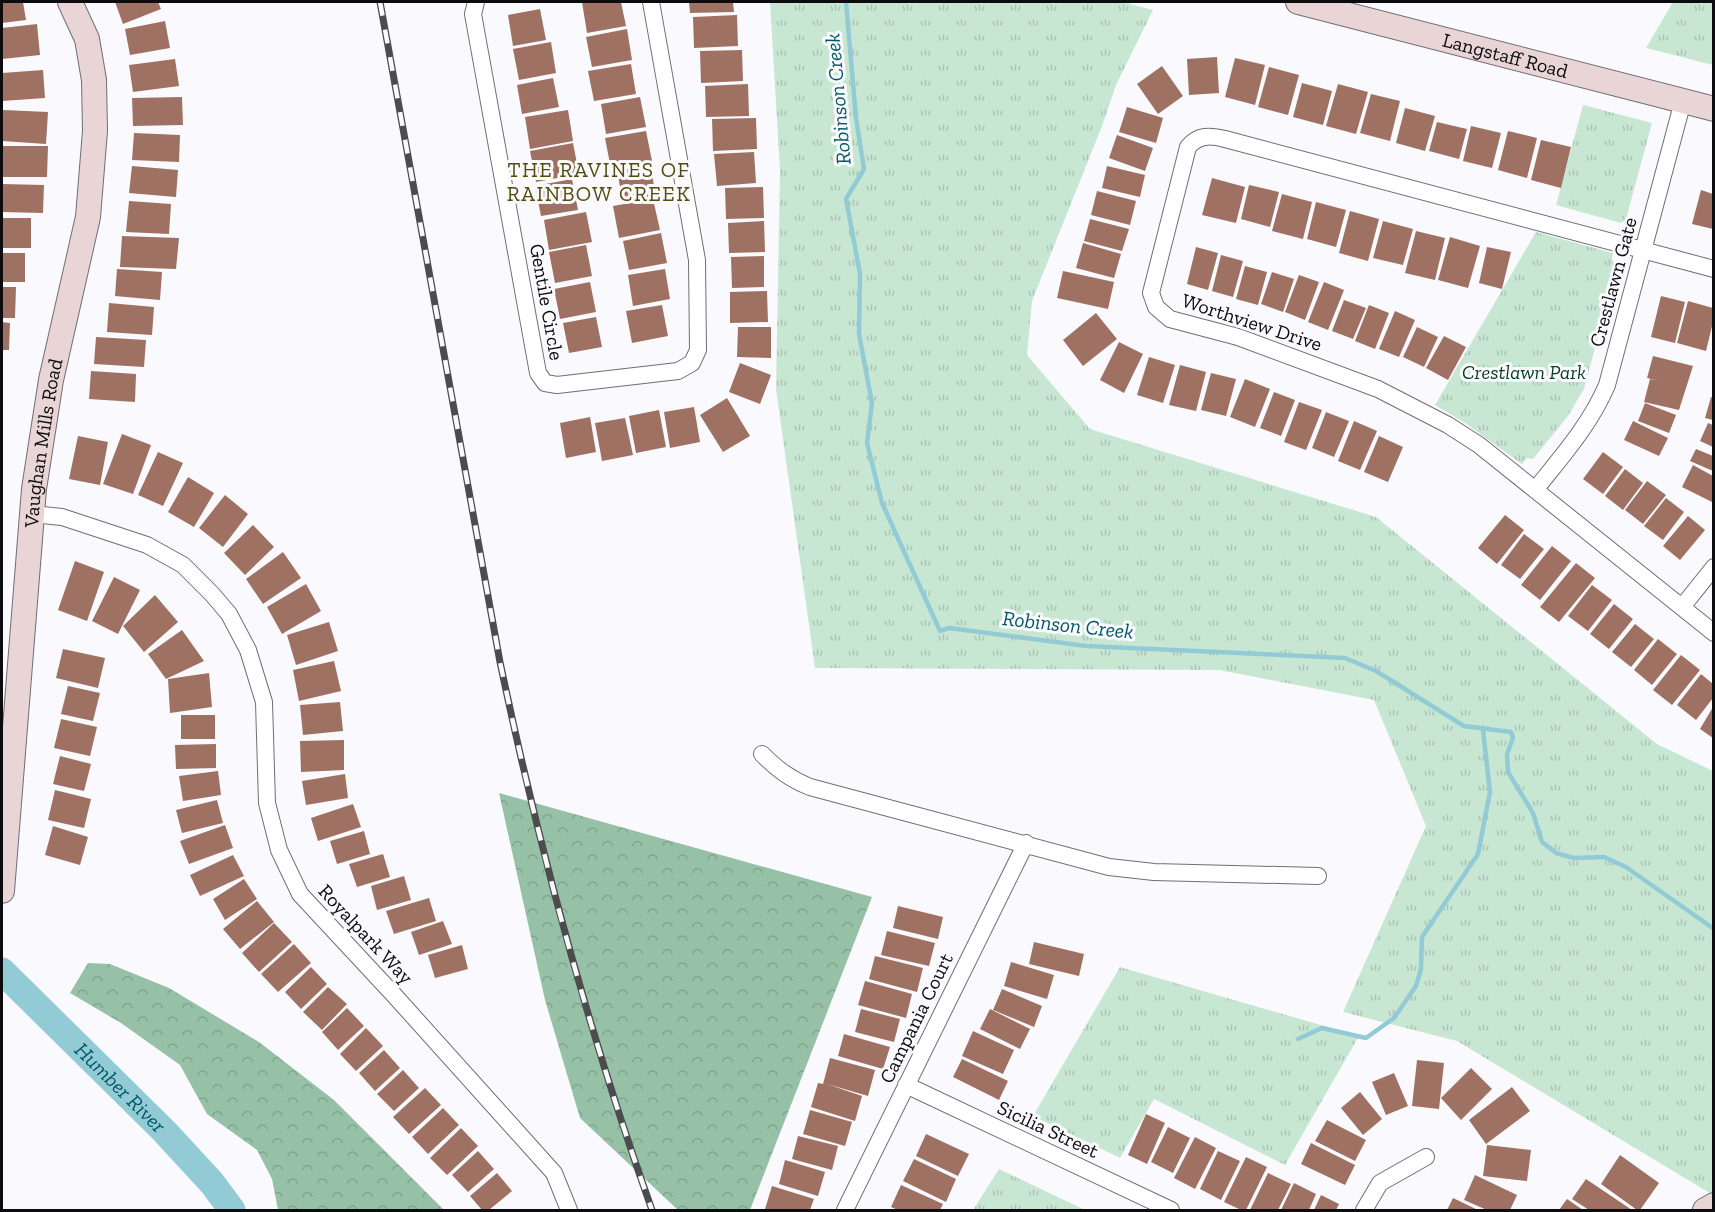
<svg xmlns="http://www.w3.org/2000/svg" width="1715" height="1212" font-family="'Zilla Slab',serif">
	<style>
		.grass { fill: url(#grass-tufts) }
		.forest { fill: url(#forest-crowns) }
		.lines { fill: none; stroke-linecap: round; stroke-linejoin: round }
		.stream { stroke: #92cbd5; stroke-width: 4.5 }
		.river { stroke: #92cbd5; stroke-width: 27 }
		.building { fill: #9e7163 }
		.street-casing { stroke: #6f6e74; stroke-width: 18 }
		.secondary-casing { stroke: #6f6e74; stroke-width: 26 }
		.street { stroke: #fff; stroke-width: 16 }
		.secondary { stroke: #e9d4d6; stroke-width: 24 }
		.rail-casing { stroke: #4c4c4f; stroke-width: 7 }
		.rail { stroke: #fafafe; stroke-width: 4.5; stroke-dasharray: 14; stroke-linecap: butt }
		.labels { text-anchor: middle; stroke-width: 6; stroke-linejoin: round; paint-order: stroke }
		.street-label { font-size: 20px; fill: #0c0c0e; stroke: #fafafe }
		.park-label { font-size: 20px; font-style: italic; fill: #033c23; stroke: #fafafe }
		.water-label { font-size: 21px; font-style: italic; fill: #015862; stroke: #fafafe }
		.neighbourhood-label { font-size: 21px; letter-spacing: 1.5px; fill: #534b0a; stroke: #fafafe }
	</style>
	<defs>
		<pattern id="grass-tufts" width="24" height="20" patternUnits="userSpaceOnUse" patternTransform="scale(1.5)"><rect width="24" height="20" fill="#c8e7d3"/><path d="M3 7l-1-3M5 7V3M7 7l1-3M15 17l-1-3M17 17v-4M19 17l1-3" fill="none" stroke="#abc5b4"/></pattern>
		<pattern id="forest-crowns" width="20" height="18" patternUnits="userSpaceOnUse" patternTransform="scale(1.5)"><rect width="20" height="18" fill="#96c1a6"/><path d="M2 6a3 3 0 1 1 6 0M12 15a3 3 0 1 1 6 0" fill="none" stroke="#80a58e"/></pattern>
	</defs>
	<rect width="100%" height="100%" fill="#fafafe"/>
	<path class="grass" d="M770,2H1123L1153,10L1116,85L1102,126L1032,301L1027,355L1090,429L1376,517L1657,744L1713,771V1195L1457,1041L1343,1012L1426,826L1374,700L1219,670L815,668L776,389L780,170Z
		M1673,2H1713V65L1646,48Z
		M1583,105L1652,123L1626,219L1621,223L1556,205Z
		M1536,232L1613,253L1612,260L1617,266L1584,389L1568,416L1533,459L1527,458L1522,464L1465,423L1435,405Z
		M1120,967L1359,1036L1285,1165L1154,1099L1120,1158L1033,1116Z
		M999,1169L1085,1210H973Z"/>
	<path class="forest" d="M499,793L872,897L750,1210H678L580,1118L545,1000Z
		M88,963L110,964L169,988L259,1042L334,1100L444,1210H278L272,1179L257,1150L207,1114L180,1065L121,1023L70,993Z"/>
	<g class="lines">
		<path class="stream" d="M846,2L856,118L864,169L846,199L860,274L859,334L872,403L867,443L882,503L940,631L949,628L1086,646L1345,658L1376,671L1464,726L1511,732L1513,738L1507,754L1508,772L1533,813L1542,842L1556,853L1574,858L1604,857L1626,867L1714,929
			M1298,1039L1322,1028L1366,1038L1394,1018L1416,986L1421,969L1422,937L1478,854L1490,792L1483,730"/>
		<path class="river" id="s1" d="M2,971L164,1131L212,1183L232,1210"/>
	</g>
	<path class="building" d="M2,2H23L26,20L2,23Z
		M115,2H158L161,9L123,24Z
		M582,2H621L626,26L587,33Z
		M689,2H733L734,12L690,13Z
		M540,9L546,40L513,46L508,15Z
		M737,15L738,46L694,48L693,17Z
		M165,21L170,48L130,55L125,29Z
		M37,24L40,55L2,59V28Z
		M627,29L632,60L592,67L586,37Z
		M551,42L556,73L519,80L513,49Z
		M742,50L743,81L701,83L700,51Z
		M1217,57L1219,93L1189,95L1187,59Z
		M1235,58L1265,65L1255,105L1225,97Z
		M175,59L179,86L133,92L129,65Z
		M631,64L636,94L594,101L588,71Z
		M1162,66L1183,96L1158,114L1137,84Z
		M1269,67L1299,75L1288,115L1258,107Z
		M43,70L45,98L2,101V73Z
		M553,78L559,107L522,114L517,85Z
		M1302,83L1332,91L1323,125L1293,117Z
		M748,84L749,116L706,117L705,86Z
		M1338,84L1368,92L1356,134L1326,126Z
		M1371,94L1400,101L1390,141L1360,133Z
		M182,97L183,125L133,126L132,98Z
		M640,97L646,127L606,134L601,104Z
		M1127,107L1163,118L1156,143L1119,132Z
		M1405,108L1435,116L1425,151L1396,143Z
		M3,110L48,112L46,144L2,141Z
		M568,110L573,141L530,149L525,117Z
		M756,118L757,149L713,151L712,119Z
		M1437,122L1467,129L1459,159L1429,151Z
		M1471,126L1501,133L1492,168L1463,161Z
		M646,131L652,161L611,169L605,138Z
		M1508,131L1537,138L1527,178L1498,170Z
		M134,133L180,135L179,162L132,160Z
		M1117,135L1153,148L1145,171L1109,158Z
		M1541,140L1571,147L1561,188L1531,180Z
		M573,143L579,174L536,182L530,151Z
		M2,146H48L47,177H2Z
		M754,152L756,183L717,186L714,154Z
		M650,164L656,196L623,202L617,171Z
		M132,166L178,170L176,197L129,193Z
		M1107,166L1145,175L1140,197L1102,188Z
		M1212,178L1245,187L1236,223L1202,215Z
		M572,179L578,210L541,216L535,186Z
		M2,184L44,185L43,213L2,212Z
		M1249,185L1279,192L1270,227L1241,219Z
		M763,187L764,218L726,219L725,188Z
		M1701,190L1713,194V229L1692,224Z
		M1097,191L1136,201L1130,225L1091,215Z
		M1282,194L1312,202L1303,239L1272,231Z
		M653,199L660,230L619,238L613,206Z
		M129,201L171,204L169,234L126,232Z
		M1316,202L1346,210L1336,247L1307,239Z
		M1350,211L1379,219L1368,261L1339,253Z
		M586,212L592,242L549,250L544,220Z
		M2,218H31V248H2Z
		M1090,219L1129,229L1122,251L1084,241Z
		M764,221L765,252L729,253L728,223Z
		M1383,221L1413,229L1403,265L1373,258Z
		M1416,231L1445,238L1435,280L1405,273Z
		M661,233L667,263L629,270L623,241Z
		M122,236L179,238L176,269L120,267Z
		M1450,237L1480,246L1468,288L1438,280Z
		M1083,243L1121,254L1114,278L1076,268Z
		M586,245L592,276L555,283L549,252Z
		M1196,247L1218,253L1208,290L1187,284Z
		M1487,247L1511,252L1502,289L1479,283Z
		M2,253H25V282H2Z
		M1221,255L1243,261L1233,297L1212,291Z
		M764,256V287L732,288L731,257Z
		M1245,266L1267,272L1258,305L1236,299Z
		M117,269L162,272L160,300L115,296Z
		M665,269L670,299L633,306L628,275Z
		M1063,271L1114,282L1108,309L1057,298Z
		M1272,272L1294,279L1283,312L1261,304Z
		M1299,275L1319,282L1305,320L1285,312Z
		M590,282L596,312L560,319L554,289Z
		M1324,282L1344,290L1328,330L1308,322Z
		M2,287H16L15,318H2Z
		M767,291L768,322L730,323V292Z
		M1661,296L1685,302L1675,343L1651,337Z
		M1344,300L1366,308L1353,339L1332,331Z
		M1688,301L1713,308V322L1706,351L1677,343Z
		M109,303L154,307L152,335L107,332Z
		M662,305L668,336L632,343L626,311Z
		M1369,305L1389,313L1375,349L1355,341Z
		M1395,311L1415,320L1399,357L1379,349Z
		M1096,313L1117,339L1083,366L1063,340Z
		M596,317L602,347L569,353L563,323Z
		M2,322L10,323L9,350H2Z
		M738,327H771V358L737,357Z
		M1417,327L1438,337L1424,367L1403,357Z
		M1444,336L1466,347L1448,380L1426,368Z
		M96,337L146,340L144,367L94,364Z
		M1119,342L1143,354L1124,393L1100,380Z
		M1653,356L1693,366L1679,410L1644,402L1650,379L1660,381L1647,378Z
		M1149,357L1175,365L1163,403L1137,395Z
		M740,363L771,375L760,404L729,392Z
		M1180,365L1206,372L1196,411L1169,405Z
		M91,371L136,374L135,402L89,399Z
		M1211,373L1236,379L1226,416L1201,410Z
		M1245,379L1270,389L1255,427L1230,417Z
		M1274,392L1295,400L1281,436L1260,428Z
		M1711,397L1713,398V420L1705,418Z
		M727,398L750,436L723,452L700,415Z
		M1299,402L1322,410L1306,450L1284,442Z
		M1645,403L1676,415L1669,433L1638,421Z
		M694,407L700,442L670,448L664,412Z
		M659,410L666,447L636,453L629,416Z
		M1326,412L1349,421L1334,457L1312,448Z
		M590,417L596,452L566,458L560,423Z
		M625,418L633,455L602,461L595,423Z
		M1354,421L1377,431L1360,470L1338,461Z
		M1633,421L1668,438L1659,456L1624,440Z
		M1708,423L1713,425V447L1700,441Z
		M122,434L151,445L133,494L103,484Z
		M78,436L108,442L100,485L69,479Z
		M1379,436L1403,447L1388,482L1364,472Z
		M1696,449L1713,456V471L1690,461Z
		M158,452L183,463L163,506L138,495Z
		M1603,452L1623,467L1603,494L1583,479Z
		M1693,465L1713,476V498L1712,502L1682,487Z
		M1625,469L1643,483L1623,510L1605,496Z
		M188,477L214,493L194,527L168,512Z
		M1647,481L1666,495L1643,524L1625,510Z
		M225,495L248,514L223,547L199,528Z
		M1666,498L1684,512L1663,540L1644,526Z
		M1505,515L1524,530L1497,564L1478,548Z
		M1688,516L1705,530L1680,560L1663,546Z
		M253,525L274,547L245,575L224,553Z
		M1524,534L1544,549L1520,579L1501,565Z
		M1552,546L1571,561L1540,600L1521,585Z
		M283,552L301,578L263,604L246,579Z
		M75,561L104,572L87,621L58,610Z
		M1576,563L1595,578L1559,622L1540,607Z
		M114,577L140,590L118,634L92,621Z
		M306,584L321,611L282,634L267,607Z
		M1592,585L1612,600L1588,631L1568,616Z
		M155,595L178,622L144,652L123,626Z
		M1614,604L1633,619L1609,649L1590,634Z
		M329,622L338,651L296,665L287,635Z
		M1635,624L1654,639L1631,667L1612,652Z
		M182,630L204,661L166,679L148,654Z
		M1658,639L1677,654L1652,685L1634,670Z
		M63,649L105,658L98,688L56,678Z
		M1681,655L1700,670L1672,705L1653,690Z
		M334,661L341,691L299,701L293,670Z
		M209,673L212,707L170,713L168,679Z
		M1701,674L1713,684V698L1696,720L1677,705Z
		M68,686L100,693L93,721L61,714Z
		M340,702L343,731L303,735L300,705Z
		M1713,707V738L1700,729Z
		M181,715H215V739H181Z
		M61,719L97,727L90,756L54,748Z
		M344,740V770L301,772L300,741Z
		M216,744V768L176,769L175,745Z
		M60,756L91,764L84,791L53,784Z
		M218,771L221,795L183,801L179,776Z
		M345,774L348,798L306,805L302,781Z
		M55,790L91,799L84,828L48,820Z
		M217,800L223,823L182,833L176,810Z
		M353,804L361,827L318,841L311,818Z
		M225,825L233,848L189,864L180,841Z
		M53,826L88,837L80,865L45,855Z
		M364,831L370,854L337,864L330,841Z
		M383,854L390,877L357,887L349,864Z
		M233,855L244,876L200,896L190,875Z
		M404,876L411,900L377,910L371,886Z
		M244,879L257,899L225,920L213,899Z
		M429,898L436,921L394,934L386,911Z
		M257,901L274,922L240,949L223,929Z
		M898,906L943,917L938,939L893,928Z
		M443,921L452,944L419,955L411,932Z
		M274,923L292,942L259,972L242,953Z
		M887,931L935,943L929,966L881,955Z
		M1034,942L1084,954L1079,976L1029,964Z
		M294,944L311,963L278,992L261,974Z
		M462,945L468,969L435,978L428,955Z
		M875,956L923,968L917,992L869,979Z
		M1011,962L1054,975L1047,999L1004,986Z
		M311,967L327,984L301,1009L285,992Z
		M865,981L912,994L906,1018L858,1005Z
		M328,987L347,1004L322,1030L303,1012Z
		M1002,989L1042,1006L1034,1027L993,1010Z
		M347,1008L364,1026L338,1050L322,1032Z
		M861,1009L900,1019L894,1042L855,1032Z
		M990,1009L1030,1029L1020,1049L980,1029Z
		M366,1028L383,1046L356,1071L340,1054Z
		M973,1031L1014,1050L1003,1074L962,1056Z
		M844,1034L890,1047L883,1069L838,1056Z
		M384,1050L400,1068L375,1091L359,1073Z
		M830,1058L875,1070L868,1096L827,1084L862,1096L855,1121L811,1107L818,1083L823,1084Z
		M962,1059L1008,1081L999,1100L953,1077Z
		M1417,1060L1444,1063L1439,1109L1412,1106Z
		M1471,1068L1492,1089L1461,1120L1441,1098Z
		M403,1070L419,1088L394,1111L377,1094Z
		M1394,1073L1408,1106L1386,1115L1372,1082Z
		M1512,1087L1530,1111L1486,1144L1469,1120Z
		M425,1088L441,1105L409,1134L393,1117Z
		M1360,1092L1382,1119L1363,1135L1341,1108Z
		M443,1108L459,1125L428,1154L412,1137Z
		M810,1110L852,1122L845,1146L803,1134Z
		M1146,1114L1165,1123L1147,1164L1128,1155Z
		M1327,1120L1366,1140L1355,1161L1315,1141Z
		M1168,1127L1190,1138L1173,1173L1151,1162Z
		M461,1128L478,1146L447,1175L430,1158Z
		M926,1134L969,1154L958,1176L916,1156Z
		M798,1136L838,1146L832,1170L792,1159Z
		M1195,1137L1216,1148L1195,1189L1174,1178Z
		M1311,1143L1355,1165L1345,1185L1301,1164Z
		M1487,1145L1531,1150L1527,1181L1483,1176Z
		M478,1151L494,1169L468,1192L452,1175Z
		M1218,1151L1240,1161L1221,1200L1200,1189Z
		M1620,1155L1659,1183L1640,1210H1637L1601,1184Z
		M1246,1157L1267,1167L1246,1210H1241L1224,1202Z
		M914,1159L956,1179L946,1202L903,1181Z
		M785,1160L825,1172L818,1196L779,1184Z
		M497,1173L512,1191L489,1210H482L470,1196Z
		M1268,1173L1291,1184L1278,1210H1250Z
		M1475,1175L1517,1195L1510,1210H1487L1464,1200Z
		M1586,1179L1632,1210H1589L1572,1199Z
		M1294,1183L1316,1194L1309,1210H1281Z
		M901,1185L943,1204L940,1210H898L891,1207Z
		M772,1186L814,1199L810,1210L765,1209Z
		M1321,1195L1339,1204L1336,1210H1314Z
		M1453,1198L1478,1210H1447Z
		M1567,1199L1583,1210H1559Z"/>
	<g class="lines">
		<defs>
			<path id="street" d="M476,2L473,14L538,373L545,383L557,385L678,371L692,363L698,350L697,260L651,2
				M1714,269L1225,139C1210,135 1198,135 1188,147L1151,293L1156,307L1170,319L1238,337L1378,389L1448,425L1479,445L1714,633
				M1535,490C1562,456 1590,425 1607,385L1683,101
				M32,514L62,517L147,545L183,565L212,594L229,614L248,650L264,702L267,803L279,850L300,894L394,995L554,1173L569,1210
				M1682,607L1714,567
				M762,754C777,769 790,779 810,787L1109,867L1154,872L1318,876
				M906,1085L1171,1210
				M845,1210L1026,843
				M1364,1210L1380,1183L1426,1157"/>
			<g id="secondary">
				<path id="s2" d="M1298,2L1714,109"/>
				<path id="s3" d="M2,891L34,489L51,380L88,217L95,131L94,80L87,39L70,2"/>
				<path d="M1705,1210L1714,1205"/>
			</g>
		</defs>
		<use href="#street" class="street-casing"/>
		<use href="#secondary" class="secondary-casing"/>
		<use href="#street" class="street"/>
		<use href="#secondary" class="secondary"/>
		<defs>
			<path id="rail" d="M380,2L500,662C539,848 588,1031 652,1210"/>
		</defs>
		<use href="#rail" class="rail-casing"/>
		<use href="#rail" class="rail"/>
	</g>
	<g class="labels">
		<g class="street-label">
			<text dy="7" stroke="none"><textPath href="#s2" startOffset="214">Langstaff Road</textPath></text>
			<text transform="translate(1613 282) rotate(-75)" y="7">Crestlawn Gate</text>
			<text transform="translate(547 302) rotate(80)" y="7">Gentile Circle</text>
			<text transform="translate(1252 322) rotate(18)" y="7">Worthview Drive</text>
			<text dy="7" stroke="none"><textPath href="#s3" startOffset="450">Vaughan Mills Road</textPath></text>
			<text transform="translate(366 934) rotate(47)" y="7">Royalpark Way</text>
			<text transform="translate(916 1018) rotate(-64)" y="7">Campania Court</text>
			<text transform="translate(1048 1129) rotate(25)" y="7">Sicilia Street</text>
		</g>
		<g class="park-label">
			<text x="1524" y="379">Crestlawn Park</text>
		</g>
		<g class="water-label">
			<text transform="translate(838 99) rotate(-95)" y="7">Robinson Creek</text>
			<text transform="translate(1068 625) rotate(6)" y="7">Robinson Creek</text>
			<text dy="7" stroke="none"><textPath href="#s1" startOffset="166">Humber River</textPath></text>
		</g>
		<g class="neighbourhood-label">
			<text x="599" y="177">THE RAVINES OF<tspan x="599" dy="24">RAINBOW CREEK</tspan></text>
		</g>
	</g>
	<rect width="1715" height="1212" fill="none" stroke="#0c0c0e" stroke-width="6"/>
</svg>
